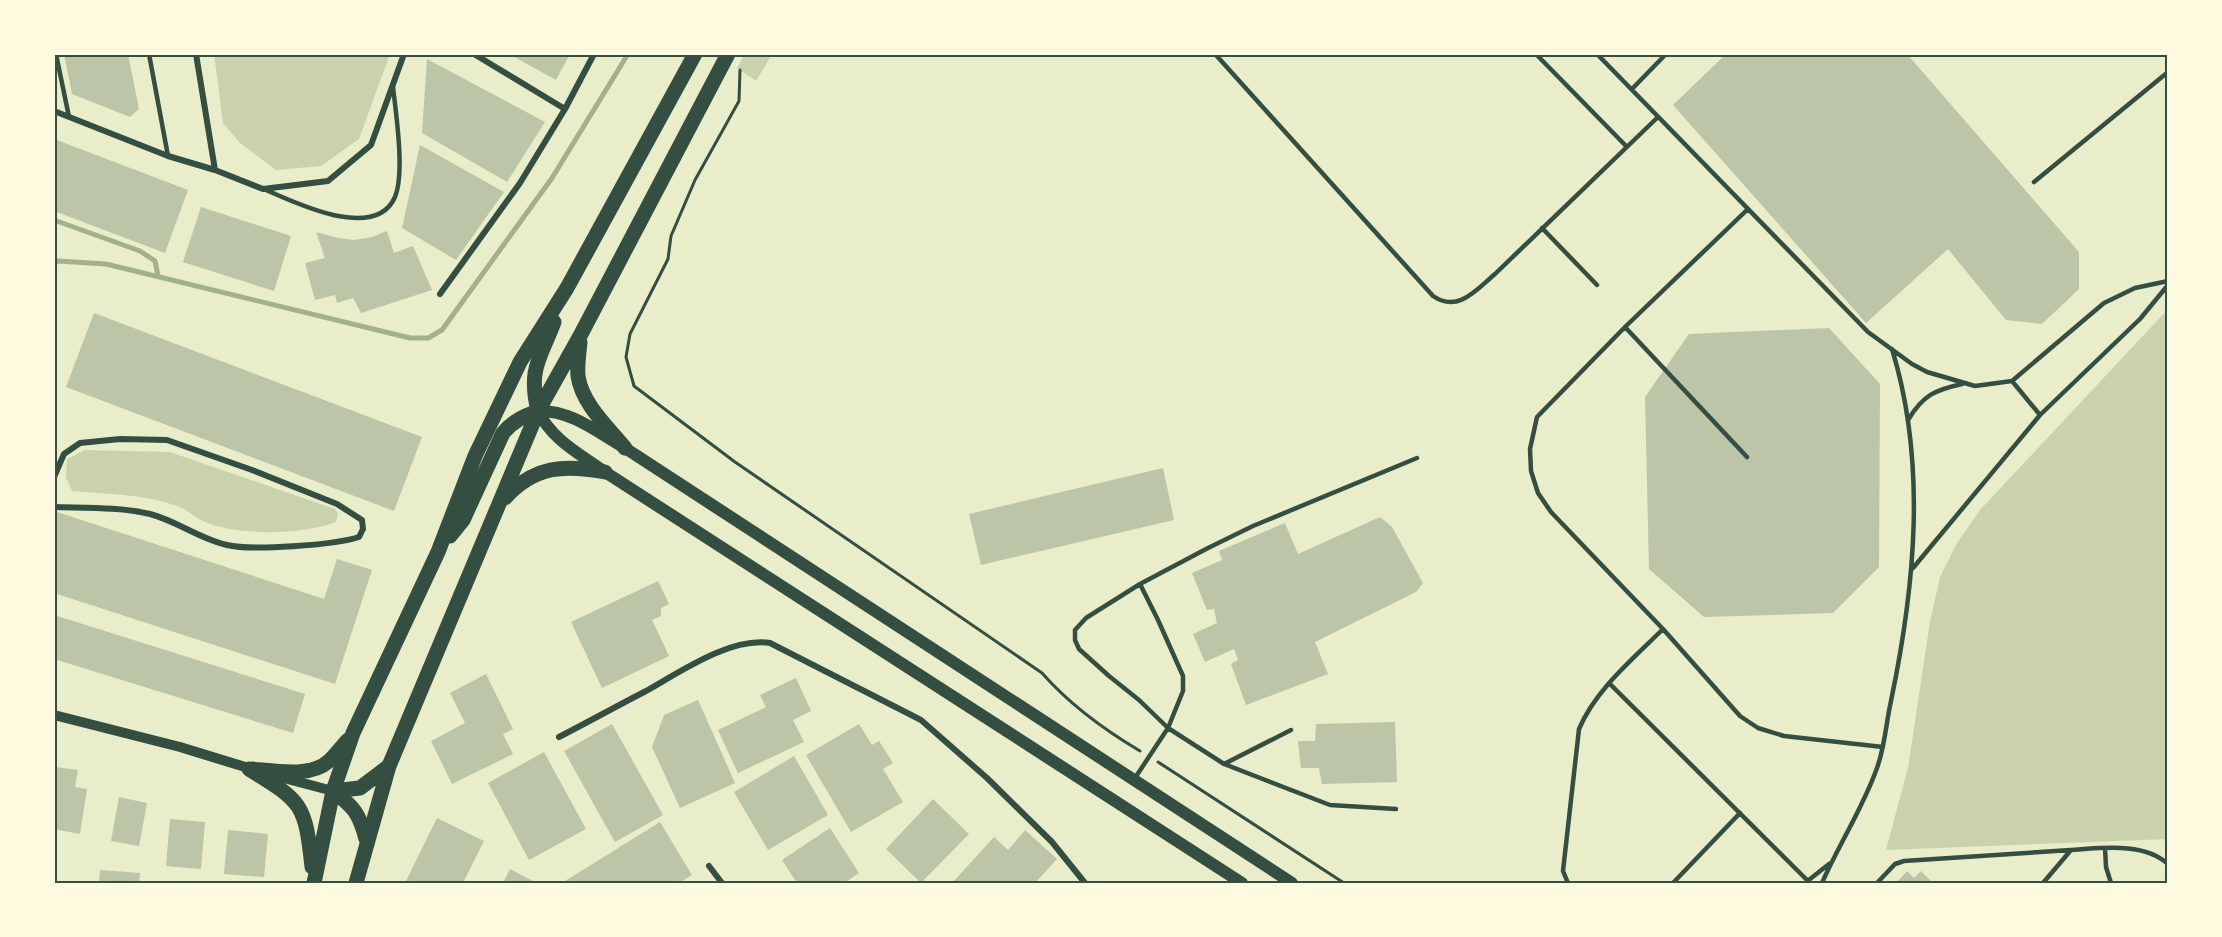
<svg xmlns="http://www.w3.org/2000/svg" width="2222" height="937" font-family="'DejaVu Sans',sans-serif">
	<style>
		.green { fill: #cad2ad }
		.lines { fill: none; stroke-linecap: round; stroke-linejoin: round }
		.stream { stroke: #a3b18a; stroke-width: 5 }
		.building { fill: #bcc5a7 }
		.path { stroke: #344e41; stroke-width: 3 }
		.service { stroke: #344e41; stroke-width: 4.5 }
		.minor { stroke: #344e41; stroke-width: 6 }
		.tertiary { stroke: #344e41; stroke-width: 10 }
		.secondary { stroke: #344e41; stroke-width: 12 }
		.primary { stroke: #344e41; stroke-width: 15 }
		.neatline { fill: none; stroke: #344e41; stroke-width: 2 }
	</style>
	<rect width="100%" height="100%" fill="#e9edc9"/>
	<path class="green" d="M214,54H390L359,139L321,166L276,170L240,143L223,123Z
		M745,54H772L756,81L737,68Z
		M2168,309V839L1886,850L1908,768L1930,622L1940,577L1957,543L1980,510Z
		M85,450L170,452L335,509L338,514L336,522C302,535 238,536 205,522C195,518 187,509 177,506C144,494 107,494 72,491L66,477L67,459Z"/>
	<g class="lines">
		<path class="stream" d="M54,220L140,251L155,261L158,276
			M54,263L58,261L106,264L410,338H428L442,330L552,178L628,54"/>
	</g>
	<path class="building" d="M64,54H128L139,109L130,117L72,94Z
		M509,54H570L556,80Z
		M1726,54H1907L2079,252V289L2042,324L2006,320L1948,249L1866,323L1673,105Z
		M427,59L545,122L507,182L422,133Z
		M54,139L188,190L165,253L54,211Z
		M420,145L504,192L456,260L402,228Z
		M201,207L291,236L274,291L183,262Z
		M387,231L394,253L413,246L432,290L361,313L353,298L337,303L335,295L315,300L305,263L325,258L316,232L338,238L354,240L372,237Z
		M94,313L422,437L394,511L66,387Z
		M1829,328L1880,384L1879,567L1833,613L1704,617L1649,569L1645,397L1689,334Z
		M1163,468L1174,520L981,565L969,514Z
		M57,512L324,599L337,559L372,570L335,684L54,593V519Z
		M1380,517L1392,527L1423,583L1416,592L1315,642L1328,674L1246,705L1231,664L1238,660L1234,649L1205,662L1193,634L1217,623L1214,609L1207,610L1192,573L1222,560L1219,551L1285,523L1298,554Z
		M658,581L669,604L661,608V616L652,620L669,656L602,688L571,622Z
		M54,615L305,694L293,733L54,659Z
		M486,674L513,729L503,734L513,754L452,784L431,741L465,723L450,693Z
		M796,678L811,711L793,720L804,742L738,773L718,730L766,707L760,695Z
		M698,700L735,783L680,808L652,747L664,715Z
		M1395,722L1397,782L1322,784L1319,768H1301L1298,741H1315L1316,724Z
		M612,724L663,815L615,842L564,751Z
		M859,724L872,745L879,741L893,763L883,769L903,802L851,832L806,755Z
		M544,752L586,829L529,860L488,783Z
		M794,756L828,815L768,850L734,792Z
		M56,767L78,770L75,787L87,789L80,834L54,829Z
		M119,797L147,803L139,846L111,841Z
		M933,799L969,834L921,883L886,849Z
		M437,818L484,841L463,883H405Z
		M170,819L205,822L201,869L166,866Z
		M660,822L692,875L679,883H566L565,881Z
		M830,828L859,873L844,883H797L782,860Z
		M228,830L268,834L264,877L224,874Z
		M1025,830L1057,859L1035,883H952L994,837L1008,850Z
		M510,869L537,883H503Z
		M100,870L140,873L139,883H99Z
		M1907,871L1914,878L1921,871L1933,883H1896Z"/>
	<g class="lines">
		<path class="path" d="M740,70L739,101L695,180L671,236L668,259L630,334L626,357L634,386L735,462L1042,673C1070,705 1103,729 1140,751
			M1158,762L1344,883"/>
		<path class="service" d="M56,54L69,117
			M149,54L168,156
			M1215,54L1433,296C1458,313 1476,290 1495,274L1658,117
			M1536,54L1627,147
			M1597,54L1868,332L1912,364L1927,372L1975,386L2012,381L2104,303L2135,288L2168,281
			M1632,89L1666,54
			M2034,182L2168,72
			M266,190C296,203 375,242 395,197C405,173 396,114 393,87
			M1748,209L1625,327L1537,417L1530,449L1531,471L1538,493L1551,512L1663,629L1740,716L1758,728L1784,736L1883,747
			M1542,228L1597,285
			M1625,327L1747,457
			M2012,381L2040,415
			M1908,420C1923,395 1935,390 1962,384
			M1913,568L2040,415L2140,319L2168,285
			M1609,683L1810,883
			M1224,764L1291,730
			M1135,778L1168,728L1183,691V676L1158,620L1140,584
			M1396,809L1330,805L1224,764L1168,728L1139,700L1109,676L1079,649L1075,640V630L1086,618L1140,584L1208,548L1253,526L1417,458
			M2105,848L2106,867L2111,883
			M1568,883L1563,871L1579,729C1596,689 1633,659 1663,629
			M1673,883L1740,813
			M1805,883L1829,864
			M1822,883C1839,844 1863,808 1877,768C1885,746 1886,723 1891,701C1915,586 1927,463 1892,349
			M1877,883L1895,864L1904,861L2071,850
			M2043,883L2071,850C2102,848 2144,842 2168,864"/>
		<path class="minor" d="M196,54L215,170
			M474,54L565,109
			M54,111L168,156L215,170L263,189L328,181L371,145L404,54
			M440,294L520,183L565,109L594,54
			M54,477L64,454L80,443L120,439L167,440L252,470L337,504L362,520L363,529L359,537C335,545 251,551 227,545C200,539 177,521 150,514C120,507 85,508 54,507
			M559,737C588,722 617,706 646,691C680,672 730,637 770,643L921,720L987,778L1052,842L1085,883
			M709,866L722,883"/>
		<path class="tertiary" d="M54,715L180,747L255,770
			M276,776L333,791"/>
		<path class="secondary" d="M1242,883L605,472C580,454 552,440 538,411C571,410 597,432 625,448L1292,883"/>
		<path class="primary" d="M580,342C579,353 577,365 578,376C582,404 608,427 625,448
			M538,411C528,369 540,359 554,322
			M505,498C534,466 564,464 605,472
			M450,536L463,520L503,433C513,421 524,416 538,411
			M249,769C303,802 305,804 312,867
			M252,769C275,771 310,778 329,761C336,755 342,746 348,740
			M333,791L360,788L389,766
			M333,791C354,807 359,813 366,839
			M314,883L333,791L353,733L438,552L475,456L520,362L567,288L695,54
			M356,883L389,766L538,411L580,336L728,54"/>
	</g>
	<rect width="2222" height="937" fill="none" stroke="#fefae0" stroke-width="111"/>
	<rect x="56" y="56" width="2110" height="826" class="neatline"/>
</svg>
